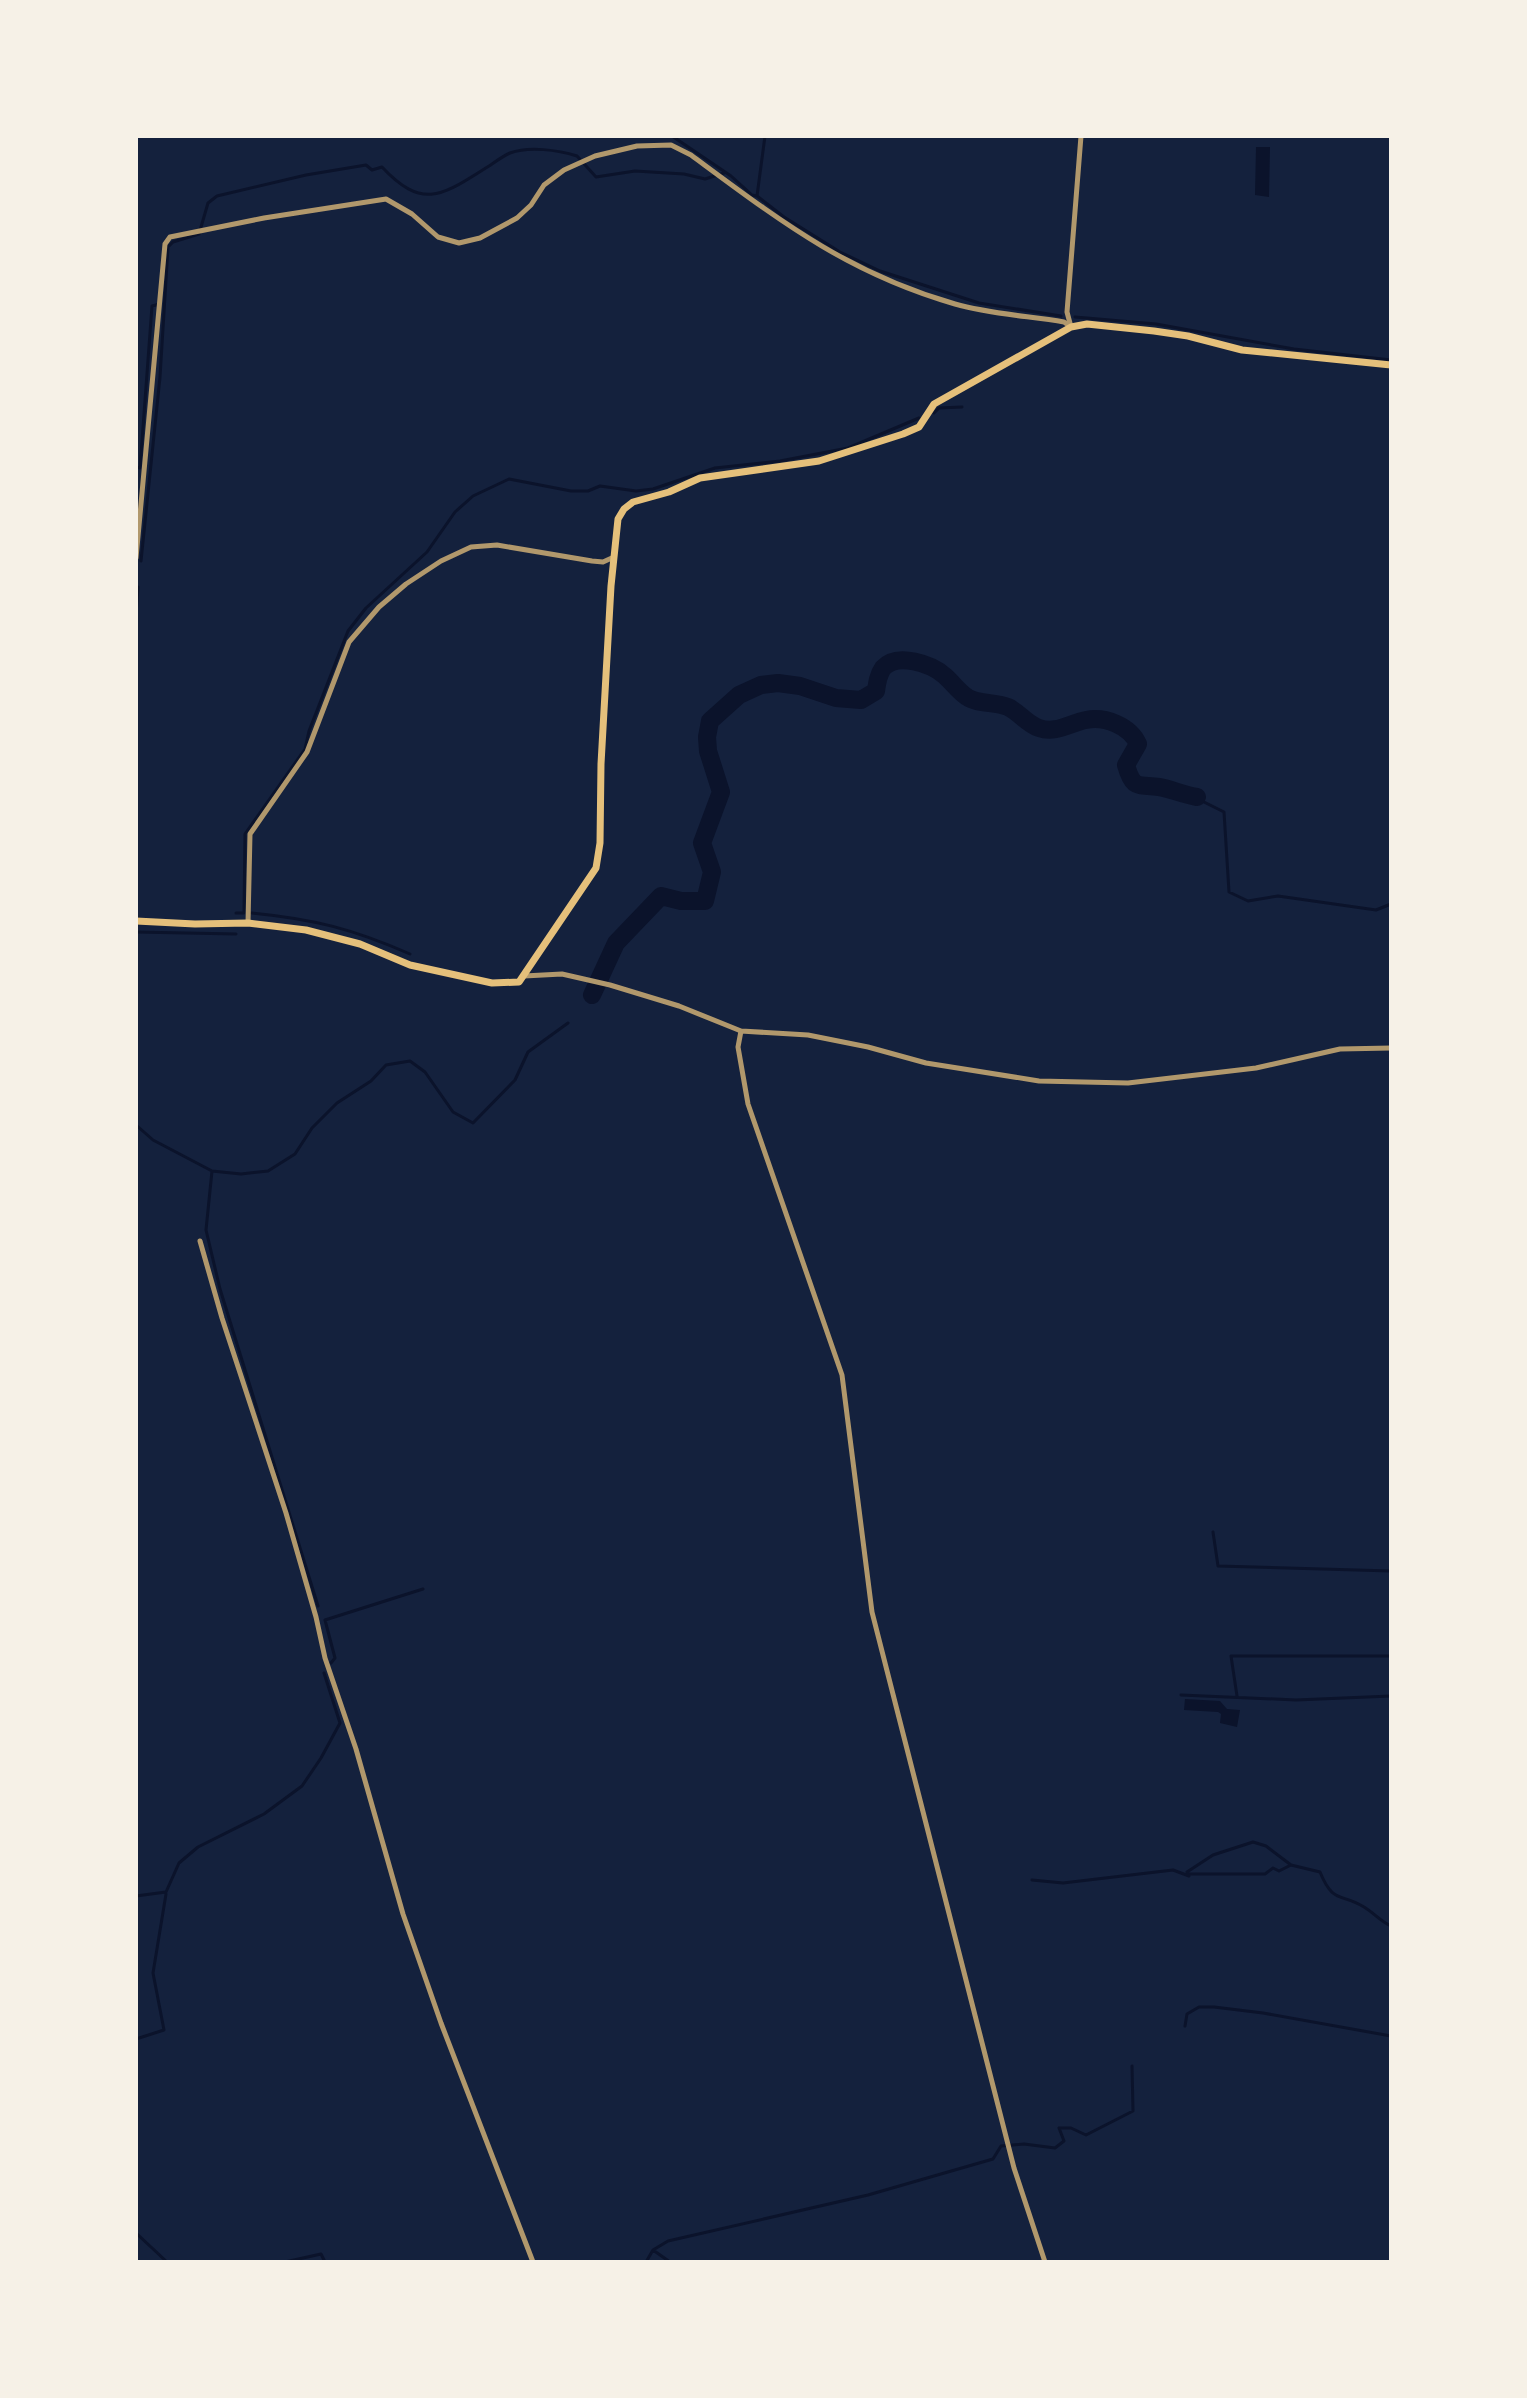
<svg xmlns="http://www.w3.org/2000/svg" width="1527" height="2398" font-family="Barlow,sans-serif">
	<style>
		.water { fill: #0b132b }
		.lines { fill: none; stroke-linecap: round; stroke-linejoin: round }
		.stream { stroke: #0b132b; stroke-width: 3 }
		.river { stroke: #0b132b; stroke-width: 18 }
		.minor { stroke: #b1986c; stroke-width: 5 }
		.secondary { stroke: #e5c07b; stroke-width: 7 }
	</style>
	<rect width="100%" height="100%" fill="#14213d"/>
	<path class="water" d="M1256,147H1270L1269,197L1255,195Z
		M1185,1699L1220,1701L1227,1709L1240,1710L1237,1727L1220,1723L1221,1714L1218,1712L1184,1710Z"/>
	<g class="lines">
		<path class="stream" d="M672,136L731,176L752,195L757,196L765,136
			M757,196L784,217L840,252L880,271L979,303L1061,316
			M1075,317L1156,324L1294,349L1391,360
			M934,413L939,408L962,407
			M136,467L140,468L152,306L160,304
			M141,561L160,377L168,247L173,242L199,234L208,203L217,196L306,175L366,165L372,170L382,167C424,212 444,194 489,166C495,162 503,156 510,153C529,146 558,150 577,156L596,177L635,171L684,174L705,179L724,173
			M136,615L138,587
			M1200,800L1224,812L1229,892L1248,901L1278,896L1376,910L1391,904
			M236,913H244L245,834L305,749L309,731L348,631L366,608L427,552L455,512L473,496L509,479L571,491H588L600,486L636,491L653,489L715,468L780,461L848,448L919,418
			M252,913C314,919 353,929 410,954
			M136,932L236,934
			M136,1125L153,1140L212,1171L241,1174L268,1171L295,1154L312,1128L337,1103L371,1081L386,1065L410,1061L425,1072L453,1112L473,1123L515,1080L528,1052L568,1023
			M212,1171L206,1230L220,1289L318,1606
			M1213,1532L1218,1566L1391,1571
			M331,1663L335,1658L325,1620L423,1589
			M1181,1695L1296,1700L1391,1696
			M1237,1696L1231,1656H1391
			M1187,1872L1213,1855L1253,1842L1266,1846L1291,1865L1320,1872C1333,1904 1341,1893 1364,1907C1374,1913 1380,1921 1391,1926
			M1188,1874H1265L1273,1868L1279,1871L1291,1865
			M1032,1880L1063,1883L1173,1870L1189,1876
			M136,1896L166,1892L179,1863L198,1847L264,1814L302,1786L321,1758L340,1723L324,1673
			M1185,2026L1187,2014L1199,2007H1214L1263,2013L1391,2036
			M136,2039L164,2030L153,1973L166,1894
			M136,2233L167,2262
			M653,2250L668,2241L868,2195L993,2159L1001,2146L1024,2144L1055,2148L1064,2141L1059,2128H1071L1086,2135L1133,2111L1132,2066
			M285,2262L321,2254L325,2262
			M646,2262L653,2250L670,2262"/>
		<path class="river" d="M592,995L616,943L661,896L681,901H705L712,872L702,843L721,792L708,751L707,737L710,721L739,695L761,685L778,683L800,686L836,698L861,700L876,691C877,683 878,675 883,668C897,652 932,664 945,676C953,683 958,691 967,697C977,704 996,702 1008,707C1019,712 1027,724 1039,728C1056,734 1070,723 1086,720C1105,716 1130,726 1138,744L1126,765C1133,790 1138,784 1159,787C1171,789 1184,795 1197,797"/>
		<path class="minor" d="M136,558L165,244L170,237L264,218L386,199L412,214L438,237L459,243L480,238L517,218L531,205L544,185L564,170L595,156L637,146L671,145L691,155C779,220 847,273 955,304C990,314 1028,316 1064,322L1071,327L1067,312L1081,136
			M248,923L250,834L307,752L349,642L379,607L406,584L441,561L471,547L497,545L592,561L603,562L614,557
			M524,976L562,974L610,985L679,1006L741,1031L808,1035L868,1047L926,1063L1039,1081L1128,1083L1256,1068L1340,1049L1391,1048
			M741,1031L738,1047L748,1104L842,1375L872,1612L1014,2168L1045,2262
			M200,1241L222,1318L286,1513L316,1617L325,1658L356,1749L403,1914L441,2023L533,2262"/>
		<path class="secondary" d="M136,921L195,924L248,923L306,930L360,944L410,965L492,983L519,982L596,868L600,843L601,764L611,586L618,519L624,509L633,502L669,492L700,478L819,461L903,434L919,427L934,404L1071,327L1087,324L1154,331L1188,336L1242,350L1391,365"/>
	</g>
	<rect width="1527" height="2398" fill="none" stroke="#f6f1e7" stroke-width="276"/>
</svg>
